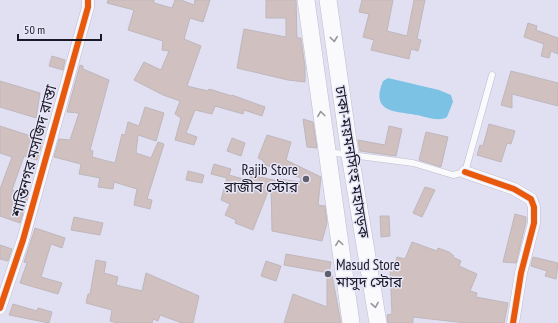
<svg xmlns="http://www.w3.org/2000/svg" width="558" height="323" font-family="'PT Sans Narrow','Noto Sans Bengali',sans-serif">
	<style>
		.water { fill: #7cc2e4 }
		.building { fill: #d0c0c0; stroke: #bfb7bb }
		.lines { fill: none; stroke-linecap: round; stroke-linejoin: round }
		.service-casing { stroke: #bebccc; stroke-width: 7 }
		.minor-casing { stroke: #bebccc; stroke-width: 13 }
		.secondary-casing { stroke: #bebccc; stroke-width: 18 }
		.service { stroke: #fafafd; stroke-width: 6 }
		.minor { stroke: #fafafd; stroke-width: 12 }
		.secondary { stroke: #fafafd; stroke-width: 17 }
		.cycleway-casing { stroke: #e8e7f8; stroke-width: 8 }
		.cycleway { stroke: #e8590c; stroke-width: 6 }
		.oneway { stroke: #95959d }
		.poi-dot { fill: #605f6e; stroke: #e8e7f8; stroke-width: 1.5 }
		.labels { text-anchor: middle; stroke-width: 3; stroke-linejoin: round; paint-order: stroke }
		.street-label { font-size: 15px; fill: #1a1927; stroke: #e8e7f8 }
		.poi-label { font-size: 15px; fill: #1a1927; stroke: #e8e7f8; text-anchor: end }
	</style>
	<rect width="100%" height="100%" fill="#e1e0f2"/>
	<path class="water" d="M388,78L439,90L451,95L453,102L447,117C439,122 426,117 417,115C395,111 370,113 383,81Z"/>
	<path class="building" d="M108,0H154V3L172,8L175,0H181L194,5L195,0H210L203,22L190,18L184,39L201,46L187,86L208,91L209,89L232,96V95L265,107L262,116L244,110L243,114L215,106L212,114L195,110L186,133L197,137L194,145L175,140L181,118L175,114L180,101L163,95L134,80L144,62L161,70L169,51L162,50L163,41L128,30L134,10L107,3Z
		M266,0H296L297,38H301L305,67V82L288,80L237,68L244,29L286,37V18H266Z
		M362,0H393L387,31L407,36L414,0H425L417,39L421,40L418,51L411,49L409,59L371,50L374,40L363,37L369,14L359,12Z
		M528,23L537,26L536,30L558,38V54L551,51L549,58L541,56L544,44L524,37Z
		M52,56L65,60L63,70L49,66Z
		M80,65L83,66V69L109,80L90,150L93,151L92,157L115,163L122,134L125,135L128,122L139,126L145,107L164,113L156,141L138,135L136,153L151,158L158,142L164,144L147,199L152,200L150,209L134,205L137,189L114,182L113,189L98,187L100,178L79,174L81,164L54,157L59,139L70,140L79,113L67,112Z
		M511,71L558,83V106L512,94V108L501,105Z
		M0,81L40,93L36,118L0,107Z
		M303,119L313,122L317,148L307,147Z
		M489,124L515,131L511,144L507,143L501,162L477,155L480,145L483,146Z
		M0,126L43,140L37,160L24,156L12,190L28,195L20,223L0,216V189L12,157L0,153Z
		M389,126L402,129L396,156L360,151L358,140L385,145Z
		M426,132L448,137L441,167L419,160Z
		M267,135L291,142L286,160L321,177L318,205L325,206L327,223L322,241L272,231L271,184L253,230L235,223L236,220L225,215L230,204L221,200L227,178L211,174L214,164L231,169L229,175L250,181L251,175L278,181L279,179L300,182L301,178L263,164L264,161L258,158Z
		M232,138L245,143L241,156L227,151Z
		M188,171L204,175L202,183L186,180Z
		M425,187L435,190L422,217L413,213Z
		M515,214L526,217V222L516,263L503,262Z
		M380,216H389L390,236L381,237Z
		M74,217L103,223L100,235L71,230Z
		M35,228L65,238L62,248L51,244L41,277L62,283L58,294L20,283L27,263L24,262Z
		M412,242L437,251L438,248L449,252L454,256L453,257L461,261L459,266L477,274L470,291L477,293L476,297L508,303L504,323H466L413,317V323H388L387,315L392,314L390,267L394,268L397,257L405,259Z
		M0,245L12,249L8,261L0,259Z
		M286,254L331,262L329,273L284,265Z
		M533,257L558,263L556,279L545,276L547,271L531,266Z
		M96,260L106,262L104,273L118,277L116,285L142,291L146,273L199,296L193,323H182L160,315L158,321L153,319L152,323H117L110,321L112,310L86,303L88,294H90Z
		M266,261L281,266L276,281L261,276Z
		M327,275H332L341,323H284L293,294L327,307Z
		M13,304L37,311L38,308L52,312L49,323L9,315Z"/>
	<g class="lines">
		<defs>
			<path id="service" d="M328,152L413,163L453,175L465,172L492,75"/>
			<path id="minor" d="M465,172L514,189L531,199L534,207V223L521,273L513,323
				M0,308L23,240L88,7V0"/>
			<path id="secondary" d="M306,0L351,323
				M328,0L350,155L378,323"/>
		</defs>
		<use href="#service" class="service-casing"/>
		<use href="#minor" class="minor-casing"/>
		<use href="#secondary" class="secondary-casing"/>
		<use href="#service" class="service"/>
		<use href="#minor" class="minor"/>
		<use href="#secondary" class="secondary"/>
		<defs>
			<path id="cycleway" d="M465,172L514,189L531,199L534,207V223L521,273L513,323
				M0,308L23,240L88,7V0"/>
		</defs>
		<use href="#cycleway" class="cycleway-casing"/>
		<use href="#cycleway" class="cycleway"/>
	</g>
	<defs><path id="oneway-chevron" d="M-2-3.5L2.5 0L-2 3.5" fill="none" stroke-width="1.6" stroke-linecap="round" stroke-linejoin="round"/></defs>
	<g class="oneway">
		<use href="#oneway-chevron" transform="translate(334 39) rotate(83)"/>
		<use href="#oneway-chevron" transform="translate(321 114) rotate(-97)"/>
		<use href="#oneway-chevron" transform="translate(339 243) rotate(-98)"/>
		<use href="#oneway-chevron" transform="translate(375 305) rotate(80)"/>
	</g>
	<g class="poi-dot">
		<circle cx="306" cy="179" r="4"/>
		<circle cx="328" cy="274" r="4"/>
	</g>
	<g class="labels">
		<g class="street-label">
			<text transform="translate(34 151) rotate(-75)" y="5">শান্তিনগর মসজিদ রাস্তা</text>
			<text transform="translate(352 162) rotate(81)" y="5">ঢাকা-ময়মনসিংহ মহাসড়ক</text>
		</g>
		<g class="poi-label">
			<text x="298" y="175">Rajib Store<tspan x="298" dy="17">রাজীব স্টোর</tspan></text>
			<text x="336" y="270" text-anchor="start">Masud Store<tspan x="336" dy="17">মাসুদ স্টোর</tspan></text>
		</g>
	</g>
	<path d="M18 34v6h83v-6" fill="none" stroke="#1a1927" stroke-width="2"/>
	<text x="24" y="34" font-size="12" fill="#1a1927" stroke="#e8e7f8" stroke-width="3" paint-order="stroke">50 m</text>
</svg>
